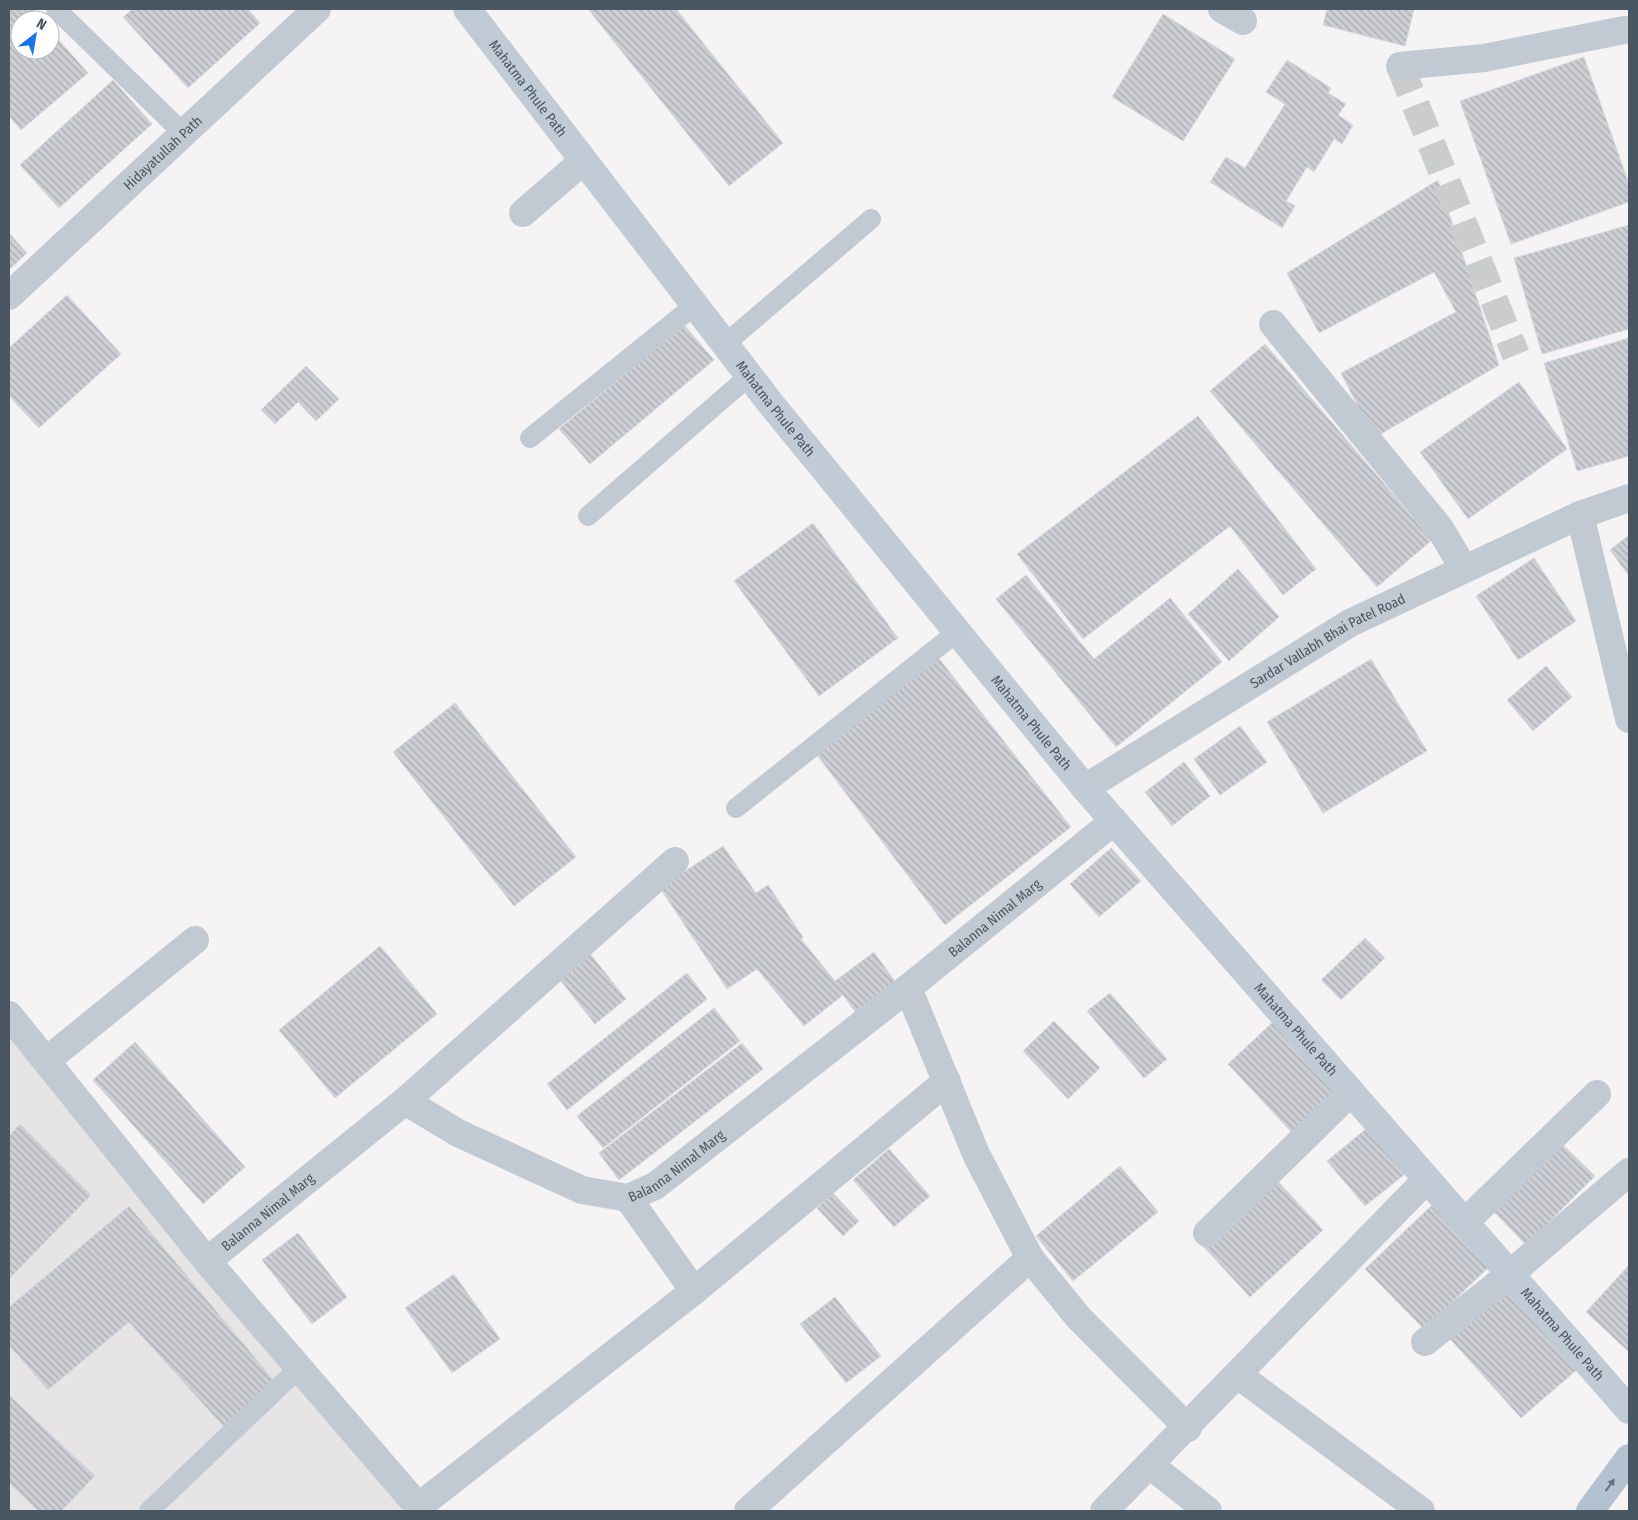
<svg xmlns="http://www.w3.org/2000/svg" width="1638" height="1520" font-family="'Fira Sans Condensed',sans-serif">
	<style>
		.education { fill: #e6e4e5 }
		.building { fill: url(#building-back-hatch); stroke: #d7d9de }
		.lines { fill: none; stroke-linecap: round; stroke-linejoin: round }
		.minor-tunnel { stroke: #caccce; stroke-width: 28; stroke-dasharray: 28 14; stroke-linecap: butt }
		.service { stroke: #c1cad2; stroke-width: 20 }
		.minor { stroke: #c1cad2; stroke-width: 28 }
		.tertiary { stroke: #c1cad2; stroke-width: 28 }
		.secondary { stroke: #c1cbd6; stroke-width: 28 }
		.primary { stroke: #b3c2d1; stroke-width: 28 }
		.oneway { fill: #64717d }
		.labels { text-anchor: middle; stroke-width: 4.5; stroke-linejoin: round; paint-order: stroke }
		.street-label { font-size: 14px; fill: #4a5661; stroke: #fff }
	</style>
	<defs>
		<pattern id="building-back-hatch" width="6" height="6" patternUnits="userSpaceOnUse" patternTransform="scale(1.25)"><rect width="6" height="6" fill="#cdcfd5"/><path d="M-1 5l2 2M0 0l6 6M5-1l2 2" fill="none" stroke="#a8abb0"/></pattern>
	</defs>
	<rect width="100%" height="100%" fill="#f5f3f3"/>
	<path class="education" d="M9,1038L412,1511H9Z"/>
	<path class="building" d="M12,9H32L42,20H20V50H50V30L88,73L21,130L9,116V11Z
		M133,9H248L260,23L188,88L123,17Z
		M588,9H676L783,143L729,186Z
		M1327,9H1414L1405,46L1323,25Z
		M1163,14L1235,59L1183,141L1112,97Z
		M1584,57L1629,184V202L1511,244L1460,101Z
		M1287,60L1331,88L1328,93L1346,104L1338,115L1353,125L1342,144L1334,139L1314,172L1307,167L1286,201L1295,206L1282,228L1210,182L1226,157L1245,168L1285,104L1266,92Z
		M113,80L152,124L59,208L20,165Z
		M1438,180L1499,365L1374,438L1341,373L1456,312L1434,272L1319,333L1287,273Z
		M1629,225V329L1542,354L1514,258Z
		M9,233L27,253L9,270Z
		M67,295L121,354L39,428L9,396V348Z
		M684,325L714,360L590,464L559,429Z
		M1629,338V456L1577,471L1544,363Z
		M1265,344L1432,540L1377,587L1210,391Z
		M306,366L339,399L316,421L298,402L275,424L261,410Z
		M1519,382L1567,449L1468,519L1420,452Z
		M1198,416L1316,569L1283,595L1230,526L1083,639L1017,554Z
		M813,523L898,638L819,696L734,581Z
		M1629,535V576L1610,550Z
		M1534,558L1576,621L1518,660L1476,596Z
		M1238,569L1279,617L1229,661L1188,614Z
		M1026,575L1094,659L1170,598L1222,662L1116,747L996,599Z
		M937,656L1071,827L945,925L817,755Z
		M1371,659L1427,751L1323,813L1267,722Z
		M1546,666L1572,697L1533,731L1507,700Z
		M455,703L576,857L514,906L393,752Z
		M1240,726L1267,762L1220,795L1194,759Z
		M1184,762L1210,796L1172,826L1145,792Z
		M723,846L756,893L768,885L803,937L801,939L835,981L874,952L899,987L858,1016L843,995L804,1026L757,969L727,989L660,888Z
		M1111,848L1141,881L1099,917L1070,884Z
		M1365,938L1385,958L1341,1000L1321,980Z
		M380,946L437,1014L335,1098L279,1030Z
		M588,951L626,999L595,1024L557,976Z
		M687,973L707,999L567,1110L547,1084Z
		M1110,993L1167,1059L1144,1078L1087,1011Z
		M714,1008L740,1041L603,1148L577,1116Z
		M1275,1020L1344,1094L1297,1138L1228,1064Z
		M1054,1021L1100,1068L1068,1099L1023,1051Z
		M135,1042L245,1167L203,1204L93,1080Z
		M742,1043L763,1069L619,1180L599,1153Z
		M20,1124L91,1195L9,1279V1136Z
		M1372,1124L1410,1170L1365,1206L1327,1161Z
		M1561,1143L1595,1176L1526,1245L1493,1211Z
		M889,1149L930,1196L894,1227L853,1180Z
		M1120,1166L1158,1212L1073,1281L1036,1236Z
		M1274,1177L1323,1230L1250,1297L1201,1244Z
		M833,1193L859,1221L843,1236L817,1208Z
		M1432,1205L1490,1266L1424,1329L1365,1269Z
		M129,1206L276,1383L225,1428L129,1322L48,1390L9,1345V1307Z
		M298,1233L347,1297L312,1324L262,1260Z
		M1629,1265V1352L1586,1312Z
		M454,1274L500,1339L452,1373L405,1308Z
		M1510,1276L1586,1362L1521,1418L1445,1333Z
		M835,1297L881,1356L846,1383L800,1324Z
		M9,1395L95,1476L61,1511H38L9,1483Z"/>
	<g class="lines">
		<path class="minor-tunnel" d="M1400,66L1516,355"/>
		<path class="service" d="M56,9L183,133
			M725,344L871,219
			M530,438L695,305
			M588,516L749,376
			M736,808L957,632
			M149,1511L299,1368"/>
		<g class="minor">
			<path d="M1222,9L1243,21"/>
			<path d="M1400,66L1484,58L1624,30"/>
			<path d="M523,213L583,161"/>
			<path d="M1273,324L1439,527L1464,569"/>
			<path d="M1580,515L1629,719"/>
			<path id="s1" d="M1085,788L1350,623L1580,515L1629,498"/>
			<path d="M908,988L976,1154L1030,1258L1078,1317L1188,1428"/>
			<path d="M46,1061L195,940"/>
			<path d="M405,1101L675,861"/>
			<path d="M628,1198L694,1291"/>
			<path d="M1465,1222L1597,1094"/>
			<path d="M1207,1233L1351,1092"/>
			<path id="s2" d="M207,1261L405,1101L458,1133L582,1190L628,1198L655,1186L908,988L1114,821"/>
			<path d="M1425,1342L1510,1274L1629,1172"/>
			<path d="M1238,1375L1421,1511"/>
			<path d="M1150,1465L1208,1511"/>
			<path d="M418,1507L694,1291L947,1081"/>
			<path d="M748,1511L1030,1258"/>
			<path d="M1104,1511L1427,1179"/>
		</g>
		<g class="tertiary">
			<path id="s3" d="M9,296L317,9"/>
			<path d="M9,1015L207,1261L422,1511"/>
		</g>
		<path class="secondary" id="s4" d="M467,9L771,404L1085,788L1629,1410"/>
		<path class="primary" d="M1590,1511L1629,1458"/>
	</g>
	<defs><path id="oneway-solid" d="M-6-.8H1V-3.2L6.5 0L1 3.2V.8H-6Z" transform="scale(1.25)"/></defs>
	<use class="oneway" href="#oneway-solid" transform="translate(1610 1485) rotate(-54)"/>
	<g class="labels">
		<g class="street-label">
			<text dy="5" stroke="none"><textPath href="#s4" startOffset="100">Mahatma Phule Path</textPath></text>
			<text dy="5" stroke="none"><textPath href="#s3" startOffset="210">Hidayatullah Path</textPath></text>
			<text dy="5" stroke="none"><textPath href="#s4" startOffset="505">Mahatma Phule Path</textPath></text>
			<text dy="5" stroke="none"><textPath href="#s1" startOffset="284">Sardar Vallabh Bhai Patel Road</textPath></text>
			<text dy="5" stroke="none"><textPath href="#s4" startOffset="910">Mahatma Phule Path</textPath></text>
			<text dy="5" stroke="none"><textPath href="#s2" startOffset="962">Balanna Nimal Marg</textPath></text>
			<text dy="5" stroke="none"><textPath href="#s4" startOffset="1315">Mahatma Phule Path</textPath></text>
			<text dy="5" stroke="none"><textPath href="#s2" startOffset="558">Balanna Nimal Marg</textPath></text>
			<text dy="5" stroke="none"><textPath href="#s2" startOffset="78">Balanna Nimal Marg</textPath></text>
			<text dy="5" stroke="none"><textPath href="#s4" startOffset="1720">Mahatma Phule Path</textPath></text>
		</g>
	</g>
	<rect width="1638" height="1520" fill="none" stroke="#4a5661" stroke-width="20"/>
	<g transform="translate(35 35) rotate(31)"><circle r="24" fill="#ffffff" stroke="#b7bbc0"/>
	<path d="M0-4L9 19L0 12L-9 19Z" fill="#1a73e8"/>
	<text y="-8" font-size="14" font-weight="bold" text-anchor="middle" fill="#4a5661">N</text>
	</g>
</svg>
